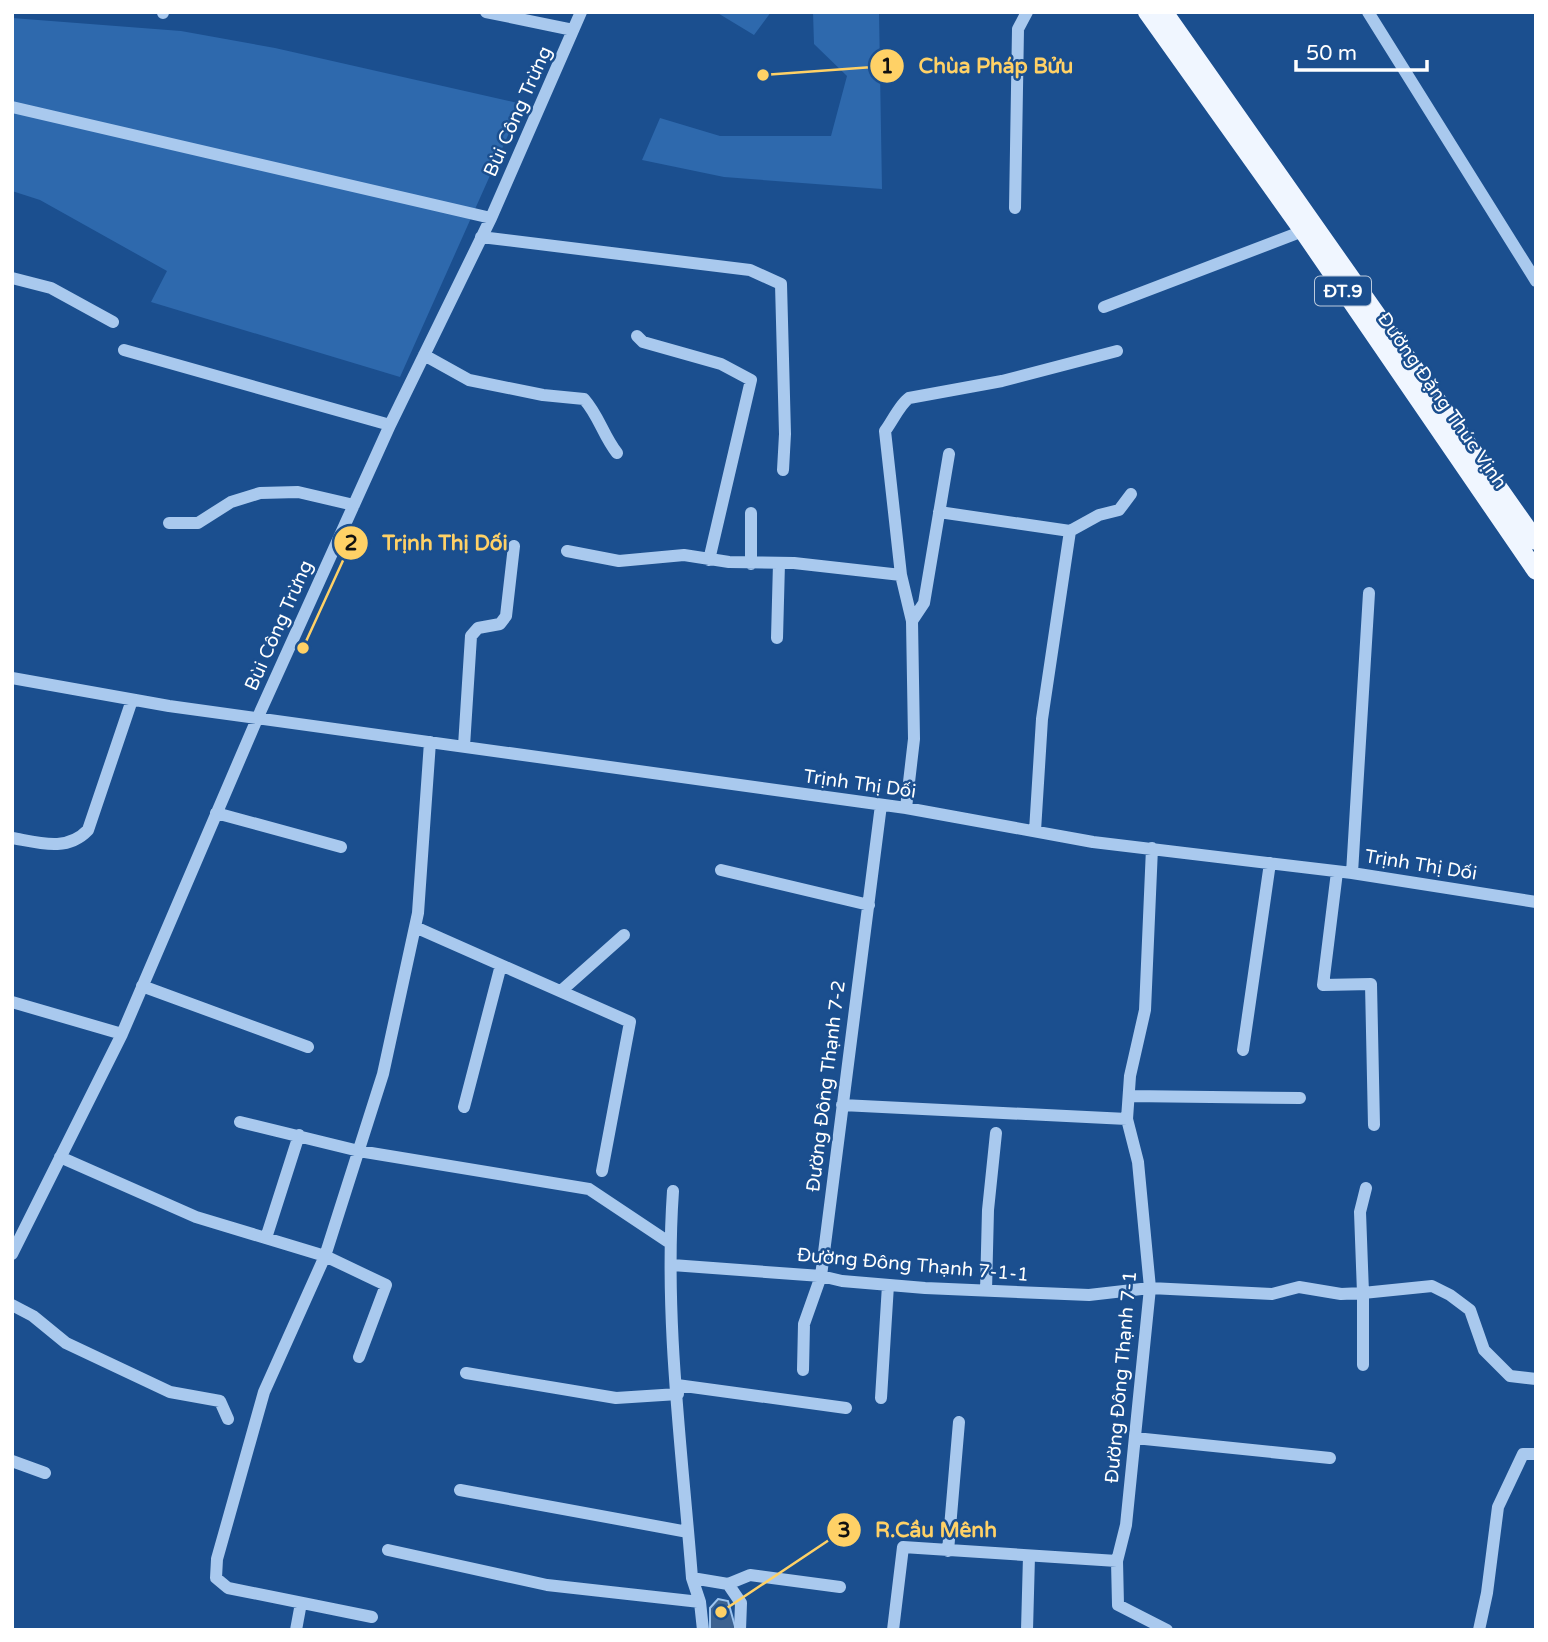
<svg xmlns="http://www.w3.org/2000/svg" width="1548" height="1642" font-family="'Varela Round',sans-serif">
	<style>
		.green { fill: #2e69ad }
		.water { fill: #3c6290; stroke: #9cc4f0; stroke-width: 2 }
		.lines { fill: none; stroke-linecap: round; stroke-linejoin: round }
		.minor { stroke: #a9c9ee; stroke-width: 12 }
		.major { stroke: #f0f6ff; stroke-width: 18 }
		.labels { text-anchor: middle; stroke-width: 5; stroke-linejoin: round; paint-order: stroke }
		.shield { fill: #1b4f8f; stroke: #bbcadd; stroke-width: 2 }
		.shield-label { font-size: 18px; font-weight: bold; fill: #fff }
		.street-label { font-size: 19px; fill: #fff; stroke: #1b4f8f }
		.leader { fill: none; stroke: #ffd166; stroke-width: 2.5 }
		.callout-dot { fill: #ffd166; stroke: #1b4f8f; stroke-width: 2.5 }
		.mark-label { font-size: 21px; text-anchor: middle; font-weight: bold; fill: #111 }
		.callout-label { font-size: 21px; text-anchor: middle; font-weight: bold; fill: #ffd166; stroke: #1b4f8f; stroke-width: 5; stroke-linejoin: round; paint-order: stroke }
	</style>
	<rect width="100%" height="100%" fill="#1b4f8f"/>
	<path class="green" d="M716,12H771L754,35Z
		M813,12H879L882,189L724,177L642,160L660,118L720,136H831L847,76L814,44Z
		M12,18L181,31L275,48L522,104L400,377L151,302L167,271L40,200L12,191Z"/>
	<path class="water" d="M718,1599L728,1601L736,1630H710V1608Z"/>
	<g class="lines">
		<path class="minor" d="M486,12L573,30
			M1368,12L1536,281
			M163,13V12
			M12,107L491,218
			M1015,208L1018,29L1027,12
			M481,237L750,270L781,284L785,434L783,470
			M12,278L51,288L113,322
			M1104,307L1303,231
			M637,336L643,342L721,364L751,380L709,560
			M124,350L390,425
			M424,355L469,380L543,395L584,399C599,416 603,435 617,453
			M939,512L1070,531
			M169,523H198L231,502L260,493L298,492L354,505
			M567,551L619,561L684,555L729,562L794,563L901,575
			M751,564V513
			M912,621L924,603L949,454
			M777,638L779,563
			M12,678L169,706L906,808L1093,842L1352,873L1536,902
			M464,746L471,636L478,628L500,624L506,616L514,546
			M906,808L914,739L912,621L901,575L885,431C892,422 900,404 909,398L1002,381L1117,351
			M216,813L341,847
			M1035,831L1042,719L1070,531L1099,515L1119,510L1131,494
			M12,838C40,843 67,852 88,830L132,700
			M1152,848L1145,1010L1130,1076L1127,1119L1138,1162L1150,1288L1126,1525L1117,1561L1118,1605L1167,1630
			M721,870L869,905
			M1337,872L1323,985L1371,984L1374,1125
			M1352,873L1369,593
			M415,927L630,1022L602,1171
			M142,986L308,1047
			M561,991L624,935
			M12,1002L122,1034
			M1243,1050L1270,863
			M1129,1096L1300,1098
			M842,1105L1127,1119
			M464,1107L501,965
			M240,1122L359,1151L589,1189L670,1243
			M60,1157L196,1217L325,1256L386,1285L359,1357
			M673,1191C664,1319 682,1450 692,1578L700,1602L703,1630
			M266,1238L299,1135
			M12,1254L122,1034L257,719L390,425L491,218L581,12
			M672,1265L821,1276L842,1281L925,1288L1089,1295L1150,1288L1272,1294L1299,1287L1341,1294L1363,1293L1360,1212L1366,1188
			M986,1291L988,1210L996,1133
			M12,1305L33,1316L66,1343L170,1392L220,1401L228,1419
			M1363,1365V1293L1432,1286L1450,1295L1470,1310L1484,1350L1510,1376L1536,1379
			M803,1370L804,1324L821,1276L881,805
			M466,1373L616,1398L678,1394
			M677,1385L846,1408
			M881,1398L888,1285
			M1135,1438L1330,1458
			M12,1461L45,1473
			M460,1490L688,1532
			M388,1550L547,1585L700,1602
			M948,1551L959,1422
			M692,1578L728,1584L741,1603L740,1630
			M728,1584L750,1575L840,1587
			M372,1617L228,1588L216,1578L217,1559L264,1392L325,1256L383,1074L418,913L430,742
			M296,1630L301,1603
			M893,1630L903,1547L1117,1561
			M1027,1630L1029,1556
			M1479,1630L1487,1593L1498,1507L1523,1454H1536"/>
		<path class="major" d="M1147,12L1303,231L1536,571
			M1164,12L1536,541"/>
	</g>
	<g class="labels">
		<rect class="shield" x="1315" y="276.5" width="56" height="29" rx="5"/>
		<g class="shield-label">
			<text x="1343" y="297">ĐT.9</text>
		</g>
		<g class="street-label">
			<text transform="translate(517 111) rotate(-66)" y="7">Bùi Công Trừng</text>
			<text transform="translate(1443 400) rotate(55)" y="7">Đường Đặng Thúc Vịnh</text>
			<text transform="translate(278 625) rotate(-66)" y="7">Bùi Công Trừng</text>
			<text transform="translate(860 783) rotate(8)" y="7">Trịnh Thị Dối</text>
			<text transform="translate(1421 864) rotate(9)" y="7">Trịnh Thị Dối</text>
			<text transform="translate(825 1086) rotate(-83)" y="7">Đường Đông Thạnh 7-2</text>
			<text transform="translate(913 1264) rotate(5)" y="7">Đường Đông Thạnh 7-1-1</text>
			<text transform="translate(1120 1377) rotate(-85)" y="7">Đường Đông Thạnh 7-1</text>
		</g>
	</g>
	<path class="leader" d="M763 75L887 66M303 648L351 543M721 1612L844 1530"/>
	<g class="callout-dot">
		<circle cx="763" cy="75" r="7"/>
		<circle cx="303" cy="648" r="7"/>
		<circle cx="721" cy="1612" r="7"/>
		<circle cx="887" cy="66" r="18"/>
		<circle cx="351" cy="543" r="18"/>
		<circle cx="844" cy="1530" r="18"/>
	</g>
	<g class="mark-label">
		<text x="887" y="73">1</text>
		<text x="351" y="550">2</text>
		<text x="844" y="1537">3</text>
	</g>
	<g class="callout-label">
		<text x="996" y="73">Chùa Pháp Bửu</text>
		<text x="445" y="550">Trịnh Thị Dối</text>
		<text x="936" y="1537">R.Cầu Mênh</text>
	</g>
	<rect width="1548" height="1642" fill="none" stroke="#ffffff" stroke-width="28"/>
	<path d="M1296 60v10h131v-10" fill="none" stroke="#ffffff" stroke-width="3.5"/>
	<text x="1306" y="60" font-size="21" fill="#ffffff" stroke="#1b4f8f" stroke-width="5" paint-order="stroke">50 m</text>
</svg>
